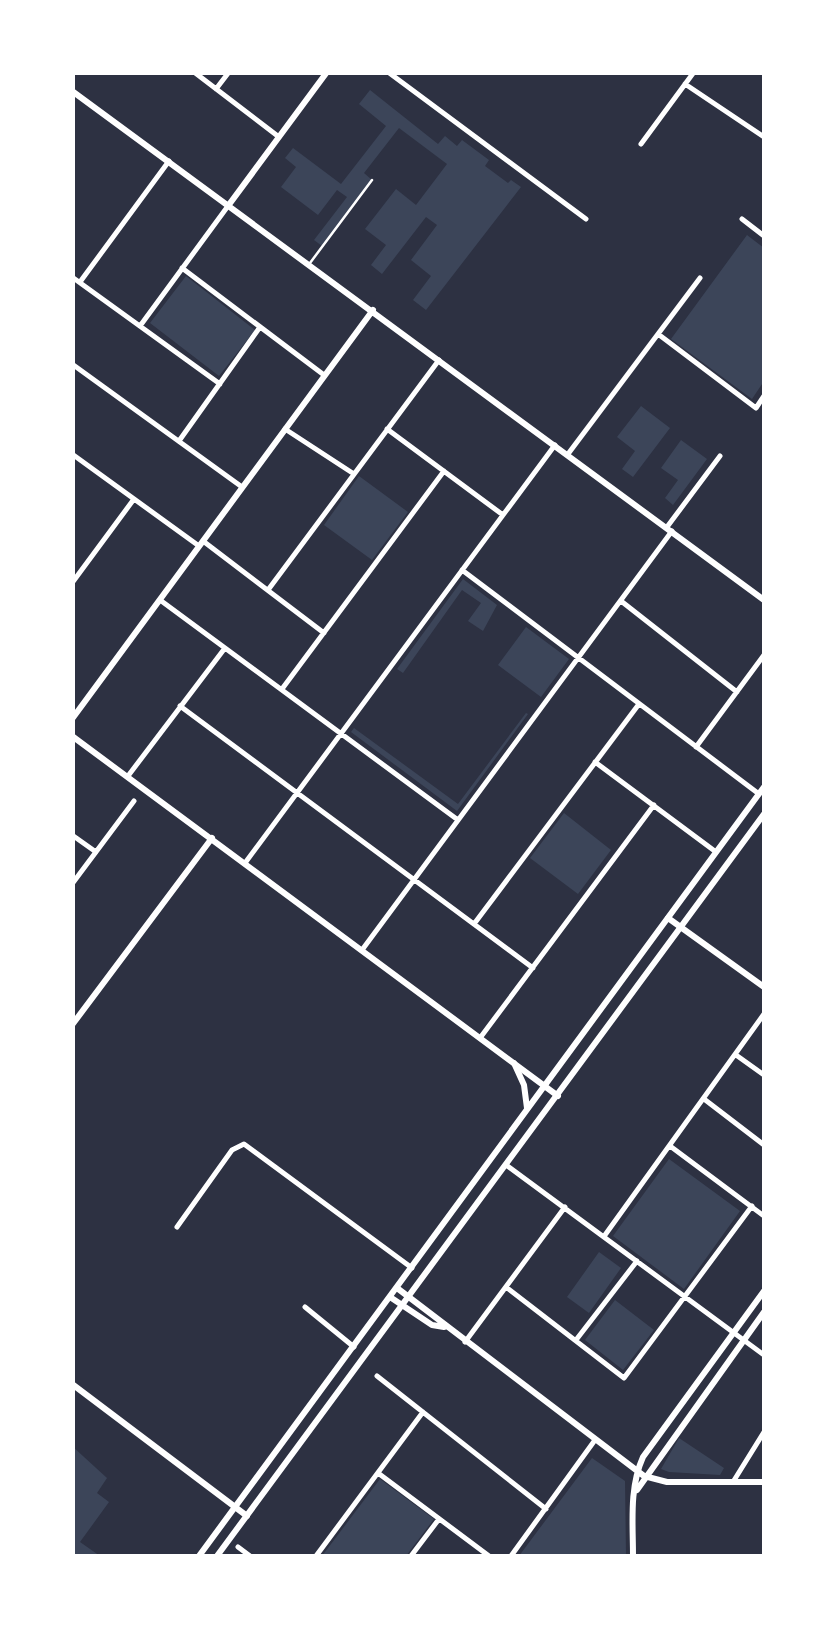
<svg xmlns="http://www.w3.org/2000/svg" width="837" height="1629" font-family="Manrope,sans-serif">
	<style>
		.green { fill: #3c4559 }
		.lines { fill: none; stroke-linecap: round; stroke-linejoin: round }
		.service { stroke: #fff; stroke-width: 2.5 }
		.minor { stroke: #fff; stroke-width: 5 }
		.tertiary { stroke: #fff; stroke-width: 6 }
		.secondary { stroke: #fff; stroke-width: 6 }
	</style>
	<rect width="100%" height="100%" fill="#2d3142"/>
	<path class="green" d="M370,90L438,144L445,136L457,146L462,140L489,160L485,166L508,183L511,180L521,187L426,310L413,300L431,276L411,260L437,225L426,217L382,274L371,265L386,245L365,229L396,189L416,205L447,164L399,128L364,173L372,180L322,246L314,240L347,197L337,190L318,215L281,187L296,167L285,158L293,148L341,184L386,126L359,104Z
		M747,235L764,248V381L752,399L671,339Z
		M186,276L255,330L219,376L150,323Z
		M641,406L670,428L633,477L622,469L635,451L617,437Z
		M681,440L707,459L673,505L665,498L678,480L661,468Z
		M359,476L408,512L372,560L324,525Z
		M463,579L497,605L483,631L468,621L481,603L462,590L403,673L397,669Z
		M526,627L569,659L541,697L498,665Z
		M526,713L528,714L457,811L351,732L354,728L458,804Z
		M564,813L611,850L578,894L530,858Z
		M669,1159L740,1211L684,1289L613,1236Z
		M599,1252L621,1268L589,1313L567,1297Z
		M615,1300L654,1330L623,1370L585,1340Z
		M679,1438L724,1468L720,1475L669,1472L661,1469Z
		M72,1446L107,1478L97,1493L109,1502L80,1542L100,1556H73Z
		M592,1458L625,1481L626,1556H519Z
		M380,1479L434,1519L406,1556H322Z"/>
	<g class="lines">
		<path class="service" d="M310,263L372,180"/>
		<path class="minor" d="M194,72L279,137
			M388,72L586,219
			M685,84L764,137
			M216,89L229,72
			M641,144L694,72
			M742,219L764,236
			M182,268L324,375
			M72,277L220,384
			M80,282L169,161
			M140,326L228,206
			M658,334L756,408L764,396
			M72,364L242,487
			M285,429L354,474
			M387,429L503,515
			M179,441L260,327
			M72,454L199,546
			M568,454L700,278
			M667,527L720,456
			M203,541L324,633
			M462,570L759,794
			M72,583L134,499
			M268,590L439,360
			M160,600L458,820
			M621,601L737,692
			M282,689L444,471
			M180,706L533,968
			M696,747L764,655
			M595,762L716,852
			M128,776L225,648
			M72,835L96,852
			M245,863L555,445
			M72,884L134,801
			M474,924L639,704
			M362,950L672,531
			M480,1038L654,805
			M736,1055L764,1075
			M704,1099L764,1145
			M670,1146L764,1216
			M506,1165L764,1355
			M177,1227L232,1150L244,1144L412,1268
			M605,1235L764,1014
			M506,1287L624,1378L752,1206
			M305,1307L354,1347
			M576,1340L637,1261
			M465,1342L565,1207
			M377,1376L546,1509
			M378,1473L489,1556
			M733,1482L764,1432
			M238,1547L250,1556
			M316,1556L423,1412
			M411,1556L439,1519
			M511,1556L595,1440"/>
		<path class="tertiary" d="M72,91L764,600
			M228,206L327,72
			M72,719L373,310
			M72,736L558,1096
			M668,918L764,987
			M72,1025L212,838
			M397,1288L644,1476L667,1482H764
			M390,1297L432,1325L444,1327
			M72,1384L247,1516
			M637,1490L764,1312
			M633,1556C633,1523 629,1488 643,1457L764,1291"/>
		<path class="secondary" d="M514,1063L524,1085L527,1108
			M199,1556L764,787
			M217,1556L764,814"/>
	</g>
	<rect width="837" height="1629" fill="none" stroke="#ffffff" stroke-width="150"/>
</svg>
